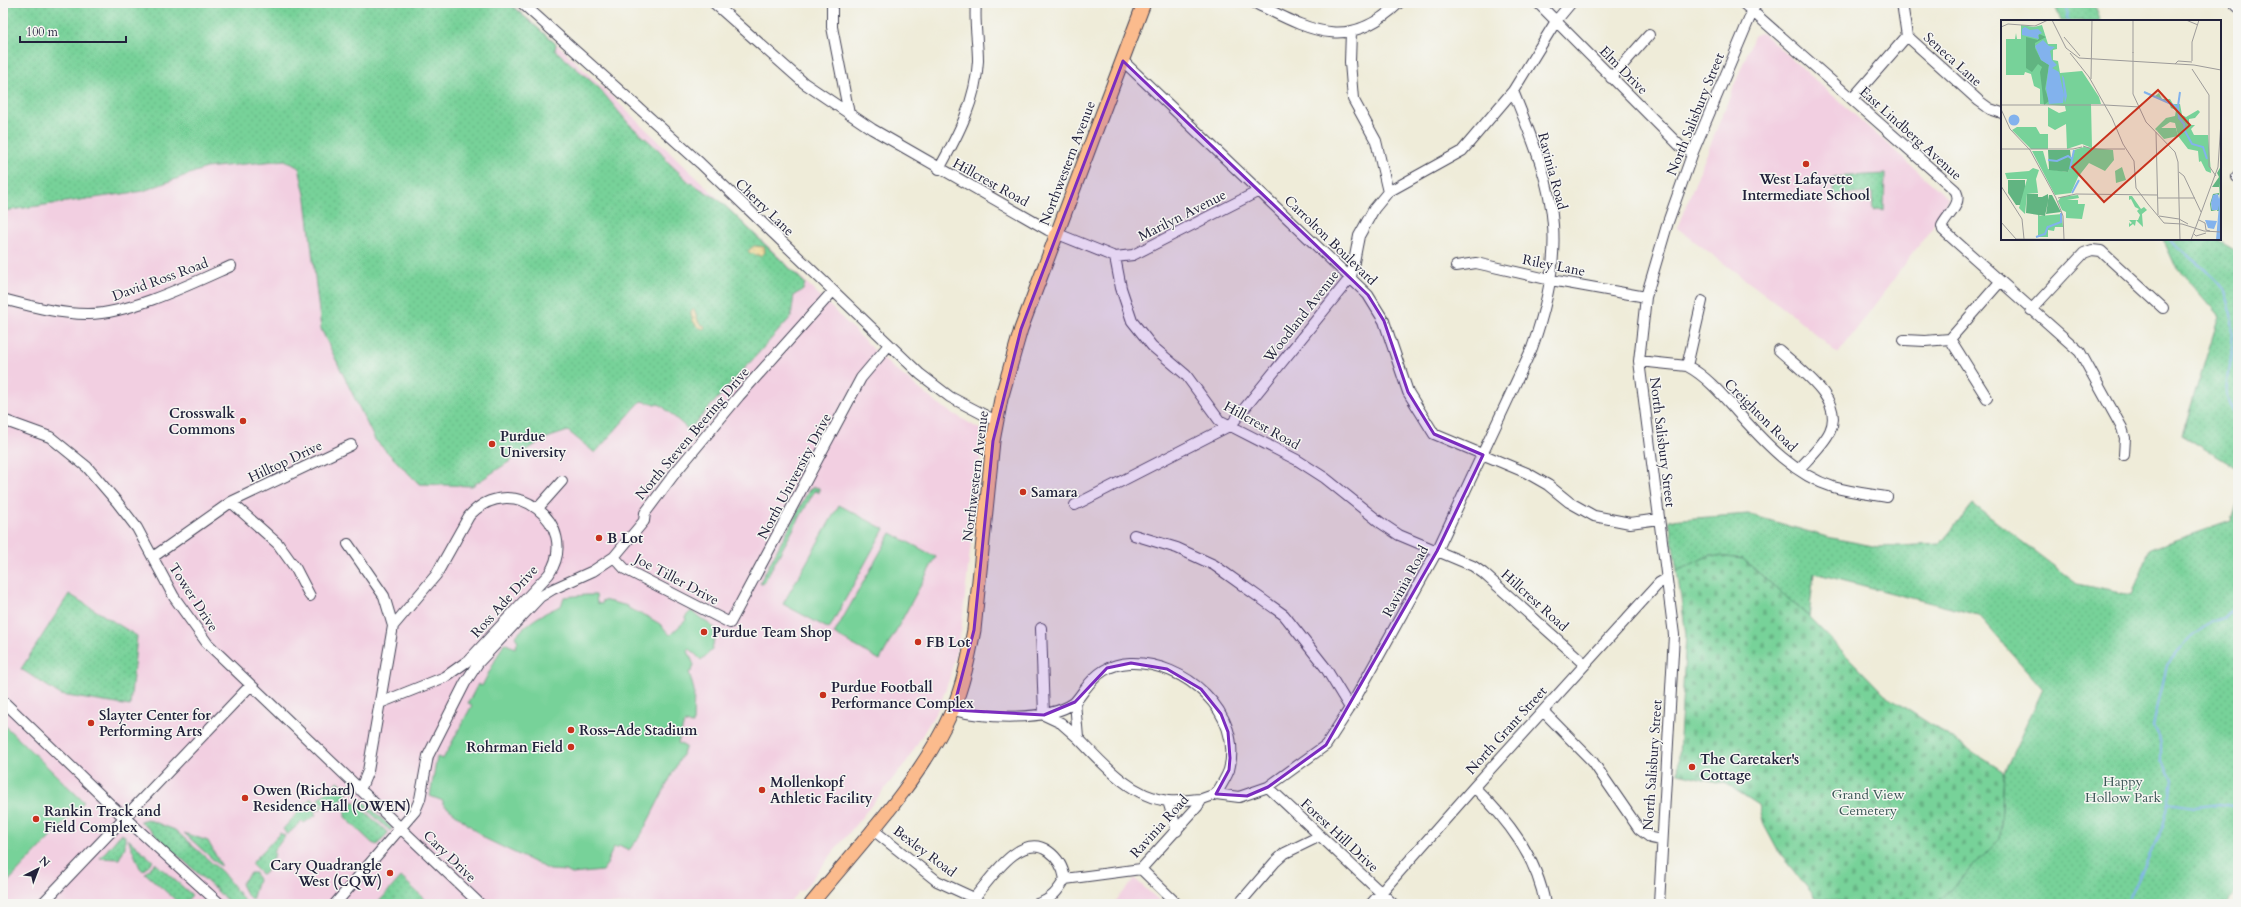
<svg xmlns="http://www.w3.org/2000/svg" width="2241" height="907" font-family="Cardo,serif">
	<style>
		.built { fill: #f2cfe1 }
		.grass { fill: url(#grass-dots); stroke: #4c7a6a }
		.sand { fill: url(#sand-dots); stroke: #887e6c }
		.cemetery { fill: url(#cemetery-stones); stroke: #4c7a6a }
		.pitch { fill: #77d299; stroke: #4c7a6a }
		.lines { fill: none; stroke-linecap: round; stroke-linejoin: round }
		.stream { stroke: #82b2ed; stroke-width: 2 }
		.minor-casing { stroke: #414053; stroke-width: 12 }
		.major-casing { stroke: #414053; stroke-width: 15 }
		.minor { stroke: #fff; stroke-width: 10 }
		.major { stroke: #fbbb8d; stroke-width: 13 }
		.marked { fill: #7b2cbf; fill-opacity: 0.2; stroke: #7b2cbf; stroke-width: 3; stroke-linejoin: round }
		.poi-dot { fill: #c8321e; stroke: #f6f6f2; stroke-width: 1.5 }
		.labels { text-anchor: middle; stroke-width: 3; stroke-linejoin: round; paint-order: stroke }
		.street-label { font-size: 14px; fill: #22223b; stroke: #f6f6f2 }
		.poi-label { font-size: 14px; font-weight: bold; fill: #22223b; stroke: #f6f6f2; text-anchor: start }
		.park-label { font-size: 14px; fill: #3c5757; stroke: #f6f6f2 }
		.inset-river { fill: none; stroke: #82b2ed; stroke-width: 2 }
		.inset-road { fill: none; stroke: #9d9b9a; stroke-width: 1 }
		.view { fill: #c8321e; fill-opacity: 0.15; stroke: #c8321e; stroke-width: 2 }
		.inset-edge { fill: none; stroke: #22223b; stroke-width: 2 }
	</style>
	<defs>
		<pattern id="grass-dots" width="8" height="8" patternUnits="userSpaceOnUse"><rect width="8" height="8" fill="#77d299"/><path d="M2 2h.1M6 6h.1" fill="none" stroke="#67b485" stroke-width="1.8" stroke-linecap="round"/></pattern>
		<pattern id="sand-dots" width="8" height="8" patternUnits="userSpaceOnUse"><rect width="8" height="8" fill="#eeda9e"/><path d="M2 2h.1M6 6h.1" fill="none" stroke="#ccbb89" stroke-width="1.8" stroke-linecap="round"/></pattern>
		<pattern id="cemetery-stones" width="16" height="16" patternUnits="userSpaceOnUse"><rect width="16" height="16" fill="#77d299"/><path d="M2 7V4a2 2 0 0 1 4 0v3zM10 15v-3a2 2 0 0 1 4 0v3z" fill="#67b485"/></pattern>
	</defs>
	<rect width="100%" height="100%" fill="#f6f6f2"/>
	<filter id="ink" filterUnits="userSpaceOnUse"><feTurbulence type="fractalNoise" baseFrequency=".025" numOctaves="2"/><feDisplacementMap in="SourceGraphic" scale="8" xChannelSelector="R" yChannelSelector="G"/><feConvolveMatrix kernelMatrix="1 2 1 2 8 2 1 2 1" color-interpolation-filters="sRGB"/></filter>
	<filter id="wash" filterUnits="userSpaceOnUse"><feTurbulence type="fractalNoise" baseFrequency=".012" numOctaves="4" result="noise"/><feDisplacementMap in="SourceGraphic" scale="16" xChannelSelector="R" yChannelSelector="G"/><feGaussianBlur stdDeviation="0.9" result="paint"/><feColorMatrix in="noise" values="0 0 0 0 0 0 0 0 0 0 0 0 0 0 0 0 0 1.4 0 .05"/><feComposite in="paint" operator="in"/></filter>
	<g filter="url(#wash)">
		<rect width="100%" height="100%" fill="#efecd9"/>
		<path class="built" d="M3,3H511L557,44L807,283L884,360L939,405L981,430L983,434L961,632L949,680L939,707L907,761L803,890L798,892L788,904H3Z
			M1759,33L1764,34L1949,199L1931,229L1838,354L1799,320L1677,228L1754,36Z
			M1135,879L1163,904H1113Z"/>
		<path class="grass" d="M3,3H509L556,44L555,50L599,88L629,124L661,152L667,161L689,182L719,200L805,283L803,290L794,295L791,317L689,430L661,405L641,401L595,453L568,431L544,439L472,486L419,484L375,440L321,329L306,199L299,168L285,160L206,168L143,191L3,211Z
			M2054,3H2093L2100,21H2061Z
			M1885,174L1884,211L1879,209L1873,211L1872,193L1834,195L1833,177Z
			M2163,239H2215L2238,252V469L2182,435L2219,316L2175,265Z
			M814,487L819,488V493L815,490L763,584L760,582L809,490Z
			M2238,497V889L2226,904H1935L2000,839L2004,772L2043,689L1978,615L1814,573L1809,617L1743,559L1710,555L1677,571L1669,520L1748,514L1827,537L1878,547L1940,544L1973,504L2077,584L2132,595L2150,549L2231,521Z
			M69,594L137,636L130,706L61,695L21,669Z
			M338,781L347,789V794L335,805L334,802L325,806L318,799Z
			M311,798L323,807L314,812L316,815L304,823L302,821L287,835L283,829Z
			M361,799L392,828L390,831L360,803Z
			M354,801L388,833L377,845L372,843L345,817V811Z
			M147,819L175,830L222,872L247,904H231L216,890V887L214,888L140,821Z
			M184,833L208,841L221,865L220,866Z
			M280,833L285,836L273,852L275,854L265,873L261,874L251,864Z
			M121,834L125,836V847L119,859L100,858Z
			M128,839L153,861L143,871L140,868Z
			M155,863L192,895L184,904H180L145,873Z
			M250,873H255L258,880L252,900L246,894L241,884Z
			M401,877L430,904H377Z"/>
		<path class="sand" d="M754,246L764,247L765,252L760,256L750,253L748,251Z
			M694,309L699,323L705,326L704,329C696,328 691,320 691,312Z"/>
		<path class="cemetery" d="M1710,555L1743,559L1809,617L1885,695L2004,772L2000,839L1936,904H1855L1815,897L1779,853L1764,825L1759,805L1726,784L1678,773L1686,635L1677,571Z"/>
		<path class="pitch" d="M839,505L884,529L829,629L783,604Z
			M891,533L936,557L880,660L834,634Z
			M586,595H596L597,603L602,604L603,600L628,606V608L648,617L660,624L670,635L686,620L685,617L691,611L716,629L712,650L701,660L690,649L688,651L694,665L692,671L689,672L694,690L693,724L684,723L678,743L686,747L641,835L629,850L619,845L617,848L614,847L607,862L608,863L602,871L572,874L566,871L550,870L486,839L443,804V801L430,796L437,757L443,759L472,705L468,703L478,684L482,686L504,643L515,648L518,641L515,637C528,622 543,613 561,606L564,597Z
			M3,724L84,802L3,887Z"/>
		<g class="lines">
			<path class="stream" d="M2066,3L2067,18L2069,21
				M2171,239C2182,255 2219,276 2225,292C2234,314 2234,339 2230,361C2226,386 2222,397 2238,419
				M2169,803L2195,807L2221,804L2238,807
				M2127,904L2163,826L2169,801L2172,779L2161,760V743L2153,727L2167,665L2186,641L2211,622L2223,618L2238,602"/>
		</g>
	</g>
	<g filter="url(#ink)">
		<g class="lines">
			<defs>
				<path id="minor" d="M522,3L700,163L920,374L950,397L996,421
					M714,3L804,83L872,129L1048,230L1115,257L1121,288L1132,321L1152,346L1186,375L1219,420L1297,460L1325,478L1381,523L1399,535L1473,566L1483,573L1585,664
					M832,3V27L849,114
					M1255,3C1310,30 1347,53 1399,3
					M1538,3L1681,147L1693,152
					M1743,3L1955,190C1964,203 1947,215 1942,226L1943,230L2080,352L2122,428L2125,438L2124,455
					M2234,3L2238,7
					M1351,31L1350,62L1353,99L1376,141L1388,192
					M1907,36L1979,101L1990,109L2002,113
					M1123,61L1368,295L1384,321L1408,392L1434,434L1527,473L1548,485L1569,502L1594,516L1630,523L1659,519
					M1611,78L1649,35
					M1852,99L1907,36L1902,3
					M939,169C958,135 976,101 978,61C978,41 974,23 976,3
					M2237,177L2238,175
					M1115,257L1133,255L1259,191
					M1456,266L1476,263L1551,280L1646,297
					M3,299C30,306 59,314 87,314C127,315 193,283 231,266
					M2031,310L2084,253L2092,250L2101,251L2163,308
					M1950,339L1987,398
					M1904,340L1925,341L1950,339L2000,282
					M1779,350C1799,369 1845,399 1830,431C1824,444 1809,458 1799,469
					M1639,361L1687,366C1708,377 1724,397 1740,415C1766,444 1795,475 1833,487C1851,492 1869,494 1887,497
					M1687,366L1702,301
					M3,420L50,437L87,467L117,502L137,528L174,597L207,643L480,904
					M231,502L278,544L296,569L310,596
					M1075,505L1231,425L1351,277L1359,236L1374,209L1388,192L1462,151L1513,91L1556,21L1571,3
					M538,508L562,481
					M1134,535L1177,548L1214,565L1284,615L1325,667L1350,708
					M348,544L384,596L393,626L368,771L360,790
					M153,557L231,502L351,445
					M614,557L625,569L730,623L861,378L888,346
					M1041,628L1044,715L1061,723L1078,738
					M3,701L114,808L220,904
					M1075,702L1078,738C1102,763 1131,797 1168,801C1178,802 1191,799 1202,799
					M380,703L445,677L469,660L549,574C582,524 511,469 469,516L436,575L393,626
					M953,710C983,718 1047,722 1074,703C1078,699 1082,693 1085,689C1097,673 1109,664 1130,663C1184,661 1244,712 1229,770C1226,778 1221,786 1216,794
					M1543,711L1593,762L1639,829L1651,838L1661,840
					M1268,787L1393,904
					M1474,787C1507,819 1537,857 1545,904
					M1168,801L1177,831
					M872,829L937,881L974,898L982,904
					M1141,869L1177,904
					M974,898C990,880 1020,831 1048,851C1058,858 1063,867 1065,879
					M42,904L250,686
					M335,904L415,811L420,799L428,756L465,683L478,663L540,597L553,589L593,571L614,557L644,521L645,513L675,473L739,396L833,291
					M1037,904C1051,900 1058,891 1065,879L1141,869L1197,807L1202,799L1216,794L1239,797L1268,787L1326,745L1350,708L1437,551L1532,348C1546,309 1556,267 1553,225C1550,179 1530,134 1513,91
					M1239,904L1275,862L1285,853L1320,836
					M1371,904L1474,787L1659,583L1666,579
					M1659,904L1674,635L1639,361L1646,297L1668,222L1693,152L1756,3"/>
				<path id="major" d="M811,904C860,844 920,782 952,711C963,686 969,656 974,630L993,441L1001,399L1021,329L1144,3"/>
			</defs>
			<use href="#minor" class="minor-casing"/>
			<use href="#major" class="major-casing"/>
			<use href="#minor" class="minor"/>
			<use href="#major" class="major"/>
		</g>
	</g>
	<path class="marked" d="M1123,61L1368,295L1384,321L1408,392L1434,434L1483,455L1437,551L1326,745L1268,787L1247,796L1216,794L1229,770L1230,758L1228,732L1221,714L1201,689L1167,669L1131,663L1107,668L1075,702L1044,715L953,710L974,630L993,441L1021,329Z"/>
	<g class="poi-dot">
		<circle cx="1806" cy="164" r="4"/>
		<circle cx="243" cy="421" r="4"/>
		<circle cx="492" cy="444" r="4"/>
		<circle cx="1023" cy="492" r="4"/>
		<circle cx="599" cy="538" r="4"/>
		<circle cx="704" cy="632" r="4"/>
		<circle cx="918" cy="642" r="4"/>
		<circle cx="823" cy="695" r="4"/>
		<circle cx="91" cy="723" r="4"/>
		<circle cx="571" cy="730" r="4"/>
		<circle cx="571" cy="747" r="4"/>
		<circle cx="1692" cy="767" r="4"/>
		<circle cx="762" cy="790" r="4"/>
		<circle cx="245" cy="798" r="4"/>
		<circle cx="36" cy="819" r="4"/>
		<circle cx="390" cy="873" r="4"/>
	</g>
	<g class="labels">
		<g class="street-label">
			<text transform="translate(1953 59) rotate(42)" y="5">Seneca Lane</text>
			<text transform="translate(1624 70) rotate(45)" y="5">Elm Drive</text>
			<text transform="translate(1695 114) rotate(-68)" y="5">North Salisbury Street</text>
			<text transform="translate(1911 133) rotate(42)" y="5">East Lindberg Avenue</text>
			<text transform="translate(1067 163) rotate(-69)" y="5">Northwestern Avenue</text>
			<text transform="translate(1553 171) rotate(75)" y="5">Ravinia Road</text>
			<text transform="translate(991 182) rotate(29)" y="5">Hillcrest Road</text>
			<text transform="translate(765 207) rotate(44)" y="5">Cherry Lane</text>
			<text transform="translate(1182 215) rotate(-27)" y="5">Marilyn Avenue</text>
			<text transform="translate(1331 240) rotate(44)" y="5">Carrolton Boulevard</text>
			<text transform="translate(1554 265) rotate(11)" y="5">Riley Lane</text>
			<text transform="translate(160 279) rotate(-20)" y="5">David Ross Road</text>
			<text transform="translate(1301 316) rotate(-52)" y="5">Woodland Avenue</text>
			<text transform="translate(1761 415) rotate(45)" y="5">Creighton Road</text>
			<text transform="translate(1262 425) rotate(29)" y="5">Hillcrest Road</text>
			<text transform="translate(692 433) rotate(-50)" y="5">North Steven Beering Drive</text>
			<text transform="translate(1663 442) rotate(83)" y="5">North Salisbury Street</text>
			<text transform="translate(285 461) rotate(-25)" y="5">Hilltop Drive</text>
			<text transform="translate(794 476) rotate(-62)" y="5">North University Drive</text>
			<text transform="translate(975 476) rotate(-83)" y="5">Northwestern Avenue</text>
			<text transform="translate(677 579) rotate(28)" y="5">Joe Tiller Drive</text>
			<text transform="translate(1405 581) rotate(-61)" y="5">Ravinia Road</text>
			<text transform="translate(194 597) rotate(57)" y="5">Tower Drive</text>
			<text transform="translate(1535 600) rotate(42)" y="5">Hillcrest Road</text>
			<text transform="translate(504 601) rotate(-48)" y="5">Ross Ade Drive</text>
			<text transform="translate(1506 730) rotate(-48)" y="5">North Grant Street</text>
			<text transform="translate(1652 765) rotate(-86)" y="5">North Salisbury Street</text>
			<text transform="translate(1159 826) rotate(-48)" y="5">Ravinia Road</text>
			<text transform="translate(1340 835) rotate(43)" y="5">Forest Hill Drive</text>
			<text transform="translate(925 851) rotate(37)" y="5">Bexley Road</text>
			<text transform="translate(450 856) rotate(44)" y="5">Cary Drive</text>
		</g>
		<g class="poi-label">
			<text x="1806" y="184" text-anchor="middle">West Lafayette<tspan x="1806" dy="16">Intermediate School</tspan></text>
			<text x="235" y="418" text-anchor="end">Crosswalk<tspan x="235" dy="16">Commons</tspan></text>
			<text x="500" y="441">Purdue<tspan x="500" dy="16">University</tspan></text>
			<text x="1031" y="497">Samara</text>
			<text x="607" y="543">B Lot</text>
			<text x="712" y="637">Purdue Team Shop</text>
			<text x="926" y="647">FB Lot</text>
			<text x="831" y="692">Purdue Football<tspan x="831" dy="16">Performance Complex</tspan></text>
			<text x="99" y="720">Slayter Center for<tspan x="99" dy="16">Performing Arts</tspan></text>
			<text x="579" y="735">Ross–Ade Stadium</text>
			<text x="563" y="752" text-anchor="end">Rohrman Field</text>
			<text x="1700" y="764">The Caretaker's<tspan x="1700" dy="16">Cottage</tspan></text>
			<text x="770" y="787">Mollenkopf<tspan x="770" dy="16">Athletic Facility</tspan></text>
			<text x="253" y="795">Owen (Richard)<tspan x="253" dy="16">Residence Hall (OWEN)</tspan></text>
			<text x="44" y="816">Rankin Track and<tspan x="44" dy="16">Field Complex</tspan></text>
			<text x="382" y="870" text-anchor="end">Cary Quadrangle<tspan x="382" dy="16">West (CQW)</tspan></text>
		</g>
		<g class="park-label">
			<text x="2123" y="786">Happy<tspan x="2123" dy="16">Hollow Park</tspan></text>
			<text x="1868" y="799">Grand View<tspan x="1868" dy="16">Cemetery</tspan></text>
		</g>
	</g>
	<g transform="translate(2001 20)">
		<rect width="220" height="220" fill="#efecd9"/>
		<path d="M20,5L33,7L41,5L47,24H56V29L52,30V40L57,41L59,53L81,51L98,77L100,84H90L91,128L81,124L66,129L65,104L54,110L47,106V87L58,93L65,91L64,86L39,84V69L33,66L30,54L24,52L23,55H5V19H14L15,13L16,19H20ZM142,71L154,76L158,73L161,79H169L172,84H179L181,95L185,97L197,90L199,92L194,98L188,99V105H194L190,109L193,115H207L210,153L205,151L200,141L198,142L197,131L187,129L177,116L174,103L169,102L156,111L154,109L165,98L174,96L175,90L170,88L168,83ZM83,127L112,130L113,140L104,151L88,143L77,157L70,173L54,175L31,131H42L47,149L67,152L73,130ZM77,175L78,178L66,180H77V184H84L81,199L65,198V192L61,190L57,181L60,177ZM131,176L140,189L143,187L146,190L141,194L142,207L135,200L134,206L132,204L128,207V202L129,204L131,203L128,200H137L139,195L136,191L138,189L134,187L130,179L128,180V176ZM37,194L39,196L61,194L62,207H54L53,211L47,210V217H37Z" fill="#77d299"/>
		<path d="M38,14L45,17L34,23V28L40,40L48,45L44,69L48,81L43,85L39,52L41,47L37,44L31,52L25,48V17L37,20ZM47,130H69L70,138H72L67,152L48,150ZM220,146L218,180V175L215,174L210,183L211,190L216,191L218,182V191H210L209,184L212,174L218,173V167H211L218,157L216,153ZM7,160H24V180H21L20,185H15L7,173ZM26,174H37V177H41L47,174V180L48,175H51L60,192L45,194L47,181L44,196L25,193Z" fill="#61b481"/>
		<path d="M158,108H175L177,116L163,119L156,111Z" fill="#77d299"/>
		<path d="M16,107H35L39,114H47V129H30L11,110ZM121,147L125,160L115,163L114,151ZM32,148L38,150L35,159L37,173L26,174L24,194L18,188L26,159H6L4,153L28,151Z" fill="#77d299"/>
		<path d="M24,7L29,10L37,9L41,13L37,15L38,19L21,15V9ZM42,20L48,26L54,27L49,31L51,40L56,45L51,48L58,52L63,75L61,55L63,58L66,76L64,83L63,75L62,83L48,84L45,68L48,45L40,40L34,26ZM7.5 100a5.5 5.5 0 1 1 11 0a5.5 5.5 0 1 1-11 0ZM220,172V220H215L218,185L217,190H211L210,183L212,175L217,174L218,179ZM204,200L216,201L213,209L207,208Z" fill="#82b2ed"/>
		<path class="inset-river" d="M143,72L177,87L178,98L183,104L184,111M177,86L179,72M184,111L191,124L202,127L206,139M47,140L56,141L67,136L71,139M69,149L73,130M71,173L78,160M47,207L60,202V193M35,217L44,214L47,206"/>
		<path class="inset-road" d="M51,0L65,28L78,38L193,45L220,50M185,0L197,5M0,7L7,4L34,6L47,0M63,17L79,36M132,32V74L145,102L174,132L177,142L179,220M69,33L88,57L111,98L122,124L133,141L135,168L147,184L163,203L181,204L203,211L220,212M132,33V0M191,41V22L198,0M174,44L177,41L191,42M191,49L208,75V146L215,156M90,59L91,0M0,85H104M104,85L139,87M0,89L9,109L29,130L55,178L62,196L63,219M155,112L157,195M82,126L91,129H124M0,129H72L81,127M178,152L183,156L200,192M0,166L21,199L23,219M57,178L75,174L156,175M157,178H194M158,196L178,199L187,204M198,200L204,203L205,210L209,211M0,202L15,219M193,214L195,216L205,213M15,219L153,220M190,220L217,147L220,101"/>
		<path class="view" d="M157,70L189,105L103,182L71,147Z"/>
		<rect width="220" height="220" class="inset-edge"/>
	</g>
	<rect width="2241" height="907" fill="none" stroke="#f6f6f2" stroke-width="16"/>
	<g transform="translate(38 869) rotate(42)" stroke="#f6f6f2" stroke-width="3" paint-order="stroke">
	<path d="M0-3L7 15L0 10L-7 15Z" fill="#22223b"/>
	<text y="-6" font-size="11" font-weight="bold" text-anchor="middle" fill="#22223b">N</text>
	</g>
	<path d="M20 36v6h106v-6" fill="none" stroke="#22223b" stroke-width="2"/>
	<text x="26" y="36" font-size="12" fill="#22223b" stroke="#f6f6f2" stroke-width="3" paint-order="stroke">100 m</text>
</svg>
